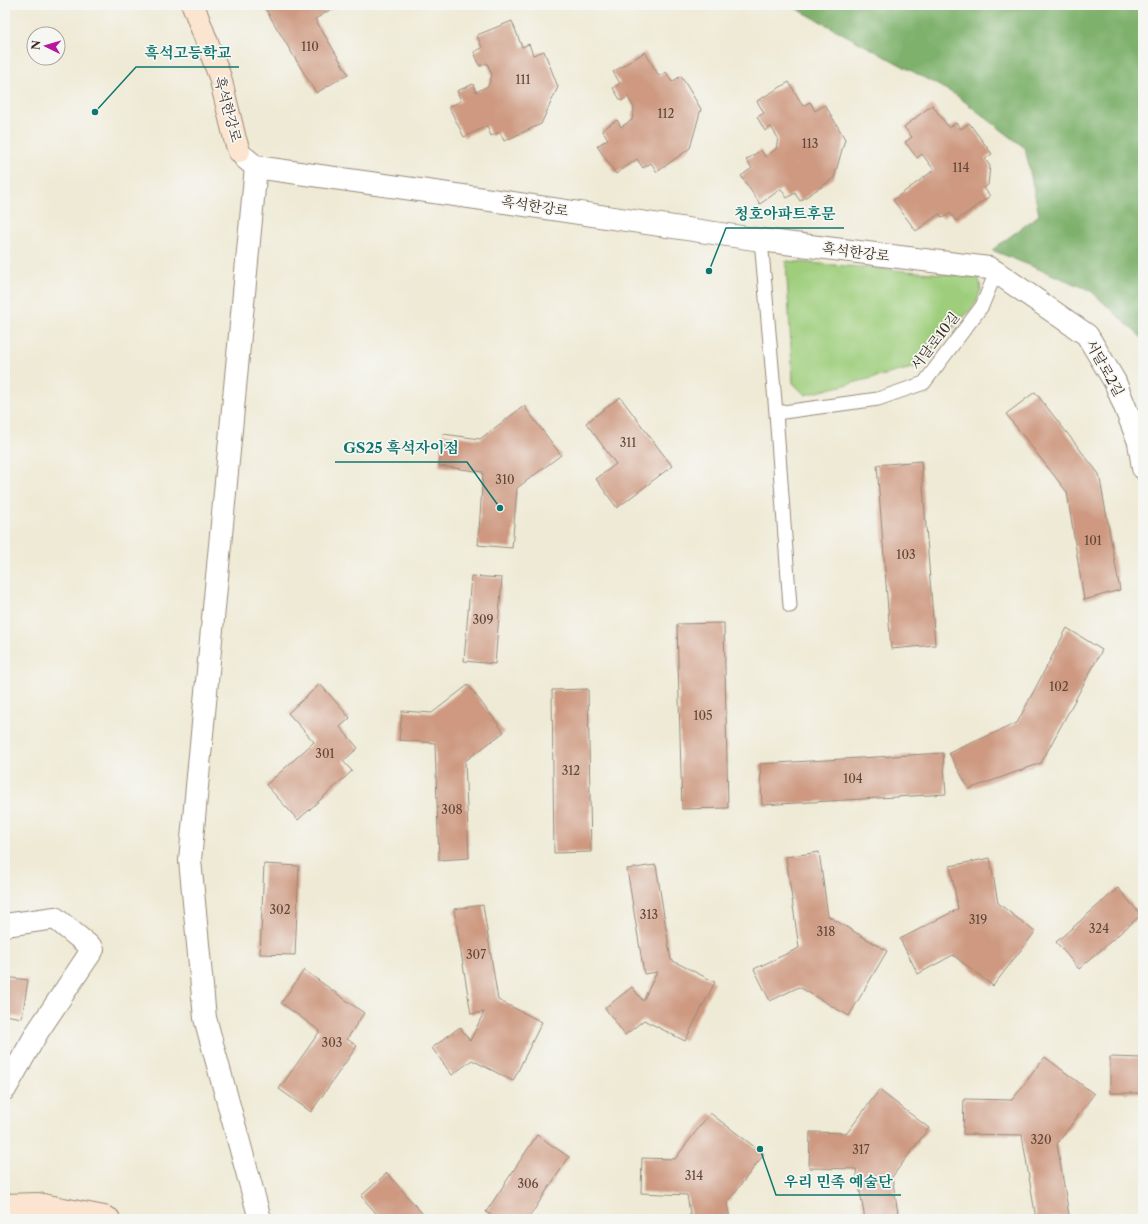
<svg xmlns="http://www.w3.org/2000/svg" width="1148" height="1224" font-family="'Libre Caslon Text','Noto Serif KR',serif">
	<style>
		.green { fill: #9ece7c; stroke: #6c7c4d }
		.forest { fill: #7eb16c; stroke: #5c6e45 }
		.building { fill: #ce9980 }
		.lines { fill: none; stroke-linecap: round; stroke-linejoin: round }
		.lane-casing { stroke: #958a7a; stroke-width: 15 }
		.street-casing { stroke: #958a7a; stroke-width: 24 }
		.secondary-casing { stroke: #958a7a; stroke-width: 24 }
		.lane { stroke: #fff; stroke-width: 13 }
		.street { stroke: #fff; stroke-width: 22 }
		.secondary { stroke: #fce5d0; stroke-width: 22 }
		.labels { text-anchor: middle; stroke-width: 3.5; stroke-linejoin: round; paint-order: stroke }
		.number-label { font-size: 12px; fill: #604636 }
		.street-label { font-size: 14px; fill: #3b2a1e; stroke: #f6f6f2 }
		.leader { fill: none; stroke: #0f766e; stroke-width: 1.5 }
		.callout-dot { fill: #0f766e; stroke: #f6f6f2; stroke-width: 1.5 }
		.callout-label { font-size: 15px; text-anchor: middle; font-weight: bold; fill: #0f766e; stroke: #f6f6f2; stroke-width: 3.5; stroke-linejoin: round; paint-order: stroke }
	</style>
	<rect width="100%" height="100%" fill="#f6f6f2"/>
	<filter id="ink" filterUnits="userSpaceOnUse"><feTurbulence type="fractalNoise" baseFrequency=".025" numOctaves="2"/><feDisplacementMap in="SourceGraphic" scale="8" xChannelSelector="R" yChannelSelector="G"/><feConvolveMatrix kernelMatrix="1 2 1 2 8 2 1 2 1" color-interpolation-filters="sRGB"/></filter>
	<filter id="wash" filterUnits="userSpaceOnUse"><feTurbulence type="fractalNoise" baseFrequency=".012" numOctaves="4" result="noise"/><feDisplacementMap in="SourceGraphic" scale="16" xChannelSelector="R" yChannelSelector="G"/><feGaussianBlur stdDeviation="0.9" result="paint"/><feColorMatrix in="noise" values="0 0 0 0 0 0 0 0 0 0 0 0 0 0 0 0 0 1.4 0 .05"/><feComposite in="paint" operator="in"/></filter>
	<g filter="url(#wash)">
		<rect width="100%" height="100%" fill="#efead5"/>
		<path class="green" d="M786,261L979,277L981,290L974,306L916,367L805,395L793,383Z"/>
		<path class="forest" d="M790,5H1143V339L1090,290L992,250L1039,215L1025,148L956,95Z"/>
		<g id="blocks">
			<path class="building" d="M263,5H338L315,19L348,74L316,93Z
				M512,21L522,47L529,44L533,55L544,51L558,87L541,124L504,141L500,132L491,136L487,126L464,137L449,107L461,101L457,91L473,84L476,92L488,86L492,75L487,63L480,66L474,52L482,48L477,35Z
				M645,52L659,76L666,72L672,82L681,76L701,109L690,148L657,172L651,163L643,168L637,159L616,174L597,146L608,139L602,130L617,120L621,127L632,120L634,108L628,97L621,101L613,88L620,83L613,72Z
				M789,82L803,106L810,102L815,111L825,105L845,139L834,178L800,201L795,193L787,198L781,189L760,204L741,176L752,168L746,160L761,150L765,157L776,149L778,138L771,127L765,131L757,117L764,113L757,101Z
				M932,105L949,128L956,123L961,129L969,123L992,154L985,159L990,166L988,185L984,188L990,196L956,221L950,213L943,218L939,214L916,231L893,200L934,170L922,154L917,158L905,142L912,137L904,127Z
				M1035,392L1099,474L1120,590L1084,600L1067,492L1006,414Z
				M620,397L672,466L617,508L596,479L616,464L586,423Z
				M524,406L561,455L517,488L512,548L478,545L483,472L439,466L443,434L480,439Z
				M921,461L935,645L891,649L877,465Z
				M471,576L502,578L495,664L464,661Z
				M724,623L728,808L682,809L677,624Z
				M1067,628L1102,650L1041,763L969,789L949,753L1017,723Z
				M320,684L350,718L340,727L358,748L343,761L352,771L298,820L266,785L314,742L288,713Z
				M468,685L504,732L465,761L469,858L439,860L435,743L399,740L402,711L432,713Z
				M588,689L591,852L554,853L552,690Z
				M943,753L946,794L762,805L760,764Z
				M819,852L828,916L887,951L849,1016L799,987L770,1001L754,969L799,948L786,857Z
				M990,858L998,903L1035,932L993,986L953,955L918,974L900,939L958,909L950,866Z
				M264,864L299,866L295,955L260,954Z
				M656,865L671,960L715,982L685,1041L644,1020L625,1035L605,1008L632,987L643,1001L657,972L644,974L627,869Z
				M1118,888L1141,915L1079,969L1056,942Z
				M483,905L498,1000L542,1022L513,1081L472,1060L452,1075L432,1048L460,1027L470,1041L484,1012L471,1014L454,909Z
				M304,970L364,1013L347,1039L357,1046L311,1112L279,1089L320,1031L281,1003Z
				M5,977L28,980L22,1018L5,1015Z
				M1045,1057L1094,1094L1057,1144L1069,1215L1047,1219H1036L1022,1135L963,1134L964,1099L1012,1100Z
				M1110,1057L1143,1058V1093H1110Z
				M879,1090L929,1128L892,1177L899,1219H865L856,1169L809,1168L810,1132L847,1133Z
				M710,1113L764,1154L727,1203L730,1219H691L687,1195L641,1193L642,1158L675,1159Z
				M537,1135L569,1157L528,1219H497L486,1212Z
				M387,1173L427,1219H381L361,1196Z"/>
		</g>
	</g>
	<g filter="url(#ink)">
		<use href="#blocks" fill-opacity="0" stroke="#958a7a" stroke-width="1"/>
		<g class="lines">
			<defs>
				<path id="lane" d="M761,240L776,413L790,606
					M776,413L878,399L924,383L982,306L996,272"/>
				<path id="street" d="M245,158L256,167L512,203L761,240L989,268L996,272L1087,335L1115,382L1139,442L1143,468
					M256,167L190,860L205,1018L260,1219
					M5,925L55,918L93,949L38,1031L5,1089"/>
				<path id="secondary" d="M193,5L220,77L235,139L239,151
					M5,1205L38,1204L104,1217L109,1219"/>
			</defs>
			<use href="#lane" class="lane-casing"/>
			<use href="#street" class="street-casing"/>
			<use href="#secondary" class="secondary-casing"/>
			<use href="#lane" class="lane"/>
			<use href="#street" class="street"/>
			<use href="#secondary" class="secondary"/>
		</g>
	</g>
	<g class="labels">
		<g class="number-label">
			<text x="310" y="51">110</text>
			<text x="523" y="84">111</text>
			<text x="666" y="118">112</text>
			<text x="810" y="148">113</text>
			<text x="961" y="172">114</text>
			<text x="628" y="447">311</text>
			<text x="505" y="484">310</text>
			<text x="1093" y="545">101</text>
			<text x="906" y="559">103</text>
			<text x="483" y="624">309</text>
			<text x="1059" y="691">102</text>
			<text x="703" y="720">105</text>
			<text x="325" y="758">301</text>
			<text x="571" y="775">312</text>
			<text x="853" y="783">104</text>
			<text x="452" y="814">308</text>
			<text x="280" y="914">302</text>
			<text x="649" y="919">313</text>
			<text x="978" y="924">319</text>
			<text x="1099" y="933">324</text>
			<text x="826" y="936">318</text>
			<text x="476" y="959">307</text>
			<text x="332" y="1047">303</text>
			<text x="1041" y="1144">320</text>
			<text x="861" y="1154">317</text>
			<text x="694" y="1180">314</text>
			<text x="528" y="1188">306</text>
		</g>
		<g class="street-label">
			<text transform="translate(228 109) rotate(75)" y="5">흑석한강로</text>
			<text transform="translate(535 206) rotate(9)" y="5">흑석한강로</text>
			<text transform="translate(856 252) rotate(7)" y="5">흑석한강로</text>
			<text transform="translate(935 341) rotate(-52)" y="5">서달로10길</text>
			<text transform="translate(1105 368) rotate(61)" y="5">서달로2길</text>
		</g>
	</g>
	<path class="leader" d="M95 112L136 67H239M709 271L726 228H844M500 508L467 462H335M760 1149L776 1195H901"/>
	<g class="callout-dot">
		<circle cx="95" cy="112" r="4"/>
		<circle cx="709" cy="271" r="4"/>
		<circle cx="500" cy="508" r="4"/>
		<circle cx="760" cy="1149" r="4"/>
	</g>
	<g class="callout-label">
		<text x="188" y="58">흑석고등학교</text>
		<text x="785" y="219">청호아파트후문</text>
		<text x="401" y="453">GS25 흑석자이점</text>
		<text x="838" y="1187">우리 민족 예술단</text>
	</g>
	<rect width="1148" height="1224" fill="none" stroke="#f6f6f2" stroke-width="20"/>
	<g transform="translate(46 46) rotate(275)"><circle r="19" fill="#f6f6f2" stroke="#aba49d"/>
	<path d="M0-3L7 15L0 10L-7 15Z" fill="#b5179e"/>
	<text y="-6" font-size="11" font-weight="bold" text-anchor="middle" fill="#3b2a1e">N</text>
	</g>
</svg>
